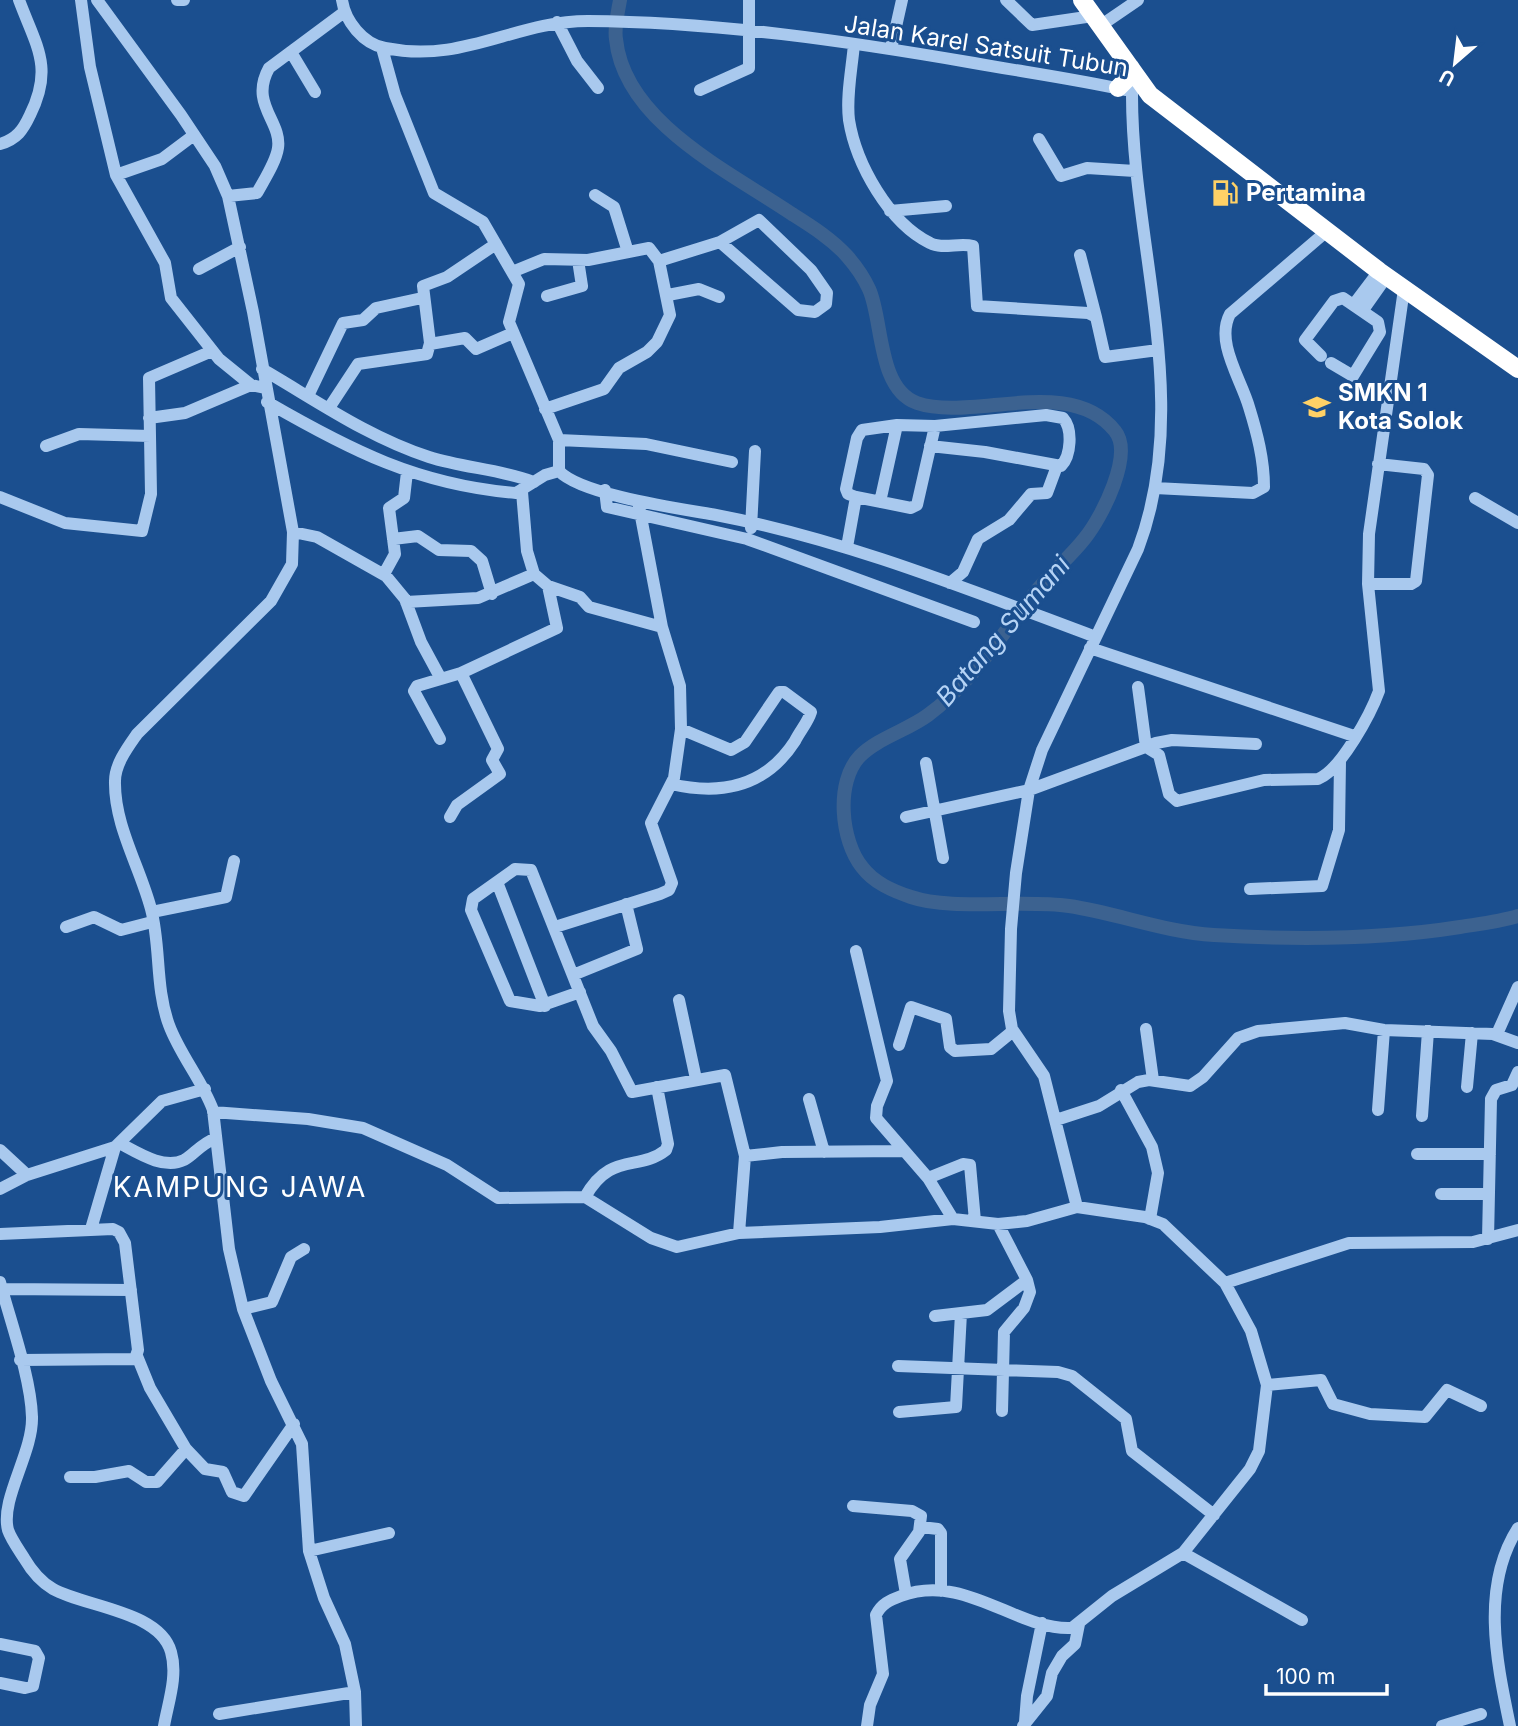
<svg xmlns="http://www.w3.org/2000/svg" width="1518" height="1726" font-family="Inter,sans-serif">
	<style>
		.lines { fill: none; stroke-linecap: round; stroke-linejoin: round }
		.river { stroke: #3c6290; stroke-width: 14 }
		.minor { stroke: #a9c9ee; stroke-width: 12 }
		.highway { stroke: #fff; stroke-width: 18 }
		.labels { text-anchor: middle; stroke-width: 6; stroke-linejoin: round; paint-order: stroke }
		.street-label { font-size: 24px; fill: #fff; stroke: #1b4f8f }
		.poi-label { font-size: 24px; font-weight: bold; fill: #fff; stroke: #1b4f8f; text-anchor: start }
		.water-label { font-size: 26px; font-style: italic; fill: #b5d3f5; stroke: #1b4f8f }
		.quarter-label { font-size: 28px; letter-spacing: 2px; fill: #fff; stroke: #1b4f8f }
	</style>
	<rect width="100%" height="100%" fill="#1b4f8f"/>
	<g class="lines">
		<path class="river" d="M620,0C618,12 614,27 616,39C624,122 730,172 792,214C811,226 832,239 847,256C855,265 864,278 869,289C883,319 877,389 917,403C972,422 1070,374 1115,431C1134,454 1102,517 1085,538C1071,556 1053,571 1038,589C1003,632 973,682 928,715C908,730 878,738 860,756C835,782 841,841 862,867C874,883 893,891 911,897C952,911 1022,899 1069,906C1117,913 1164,932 1214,935C1297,940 1378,940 1460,927C1479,924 1499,922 1518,916"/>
		<path class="minor" d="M81,0L90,67L116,175L165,263L171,298L219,359L251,385L265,388
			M97,0L181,115L215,166L228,196L253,312L293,532L292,564L271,601L137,734C128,747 115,764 115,781C114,825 140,867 151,909C161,947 155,987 169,1025C180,1055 202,1080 213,1110L229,1249L243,1309L271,1381L302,1444L309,1551L324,1598L345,1644L355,1692L356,1726
			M177,0H184
			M342,0C345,21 363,44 385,48C464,64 514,21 588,21C717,22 847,41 974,63C1024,72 1075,79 1125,90
			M1006,0L1032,25L1093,16
			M557,22L577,61L598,88
			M1100,26L1138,0
			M854,44C852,68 846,96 849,120C856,164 889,223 930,243C943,250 959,242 973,246L977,306L1088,313L1096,317L1105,357L1158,350
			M382,48L395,95L434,193L483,222L519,284L509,322L559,440V471
			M891,49L902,0
			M291,52L315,92
			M700,90L749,68V0
			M1039,139L1061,176L1087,168L1135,171
			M0,144C17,139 23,130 30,115C54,67 36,46 19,0
			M116,175L162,159L194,135
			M595,195L614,207L628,252
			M228,196L257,193C264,180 276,162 278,148C282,121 249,104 269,68L343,13
			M890,211L946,206
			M1080,255L1096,317
			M659,261L720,242L759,220L811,270L827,293L826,304L815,312L798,310L720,242
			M199,269L240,247
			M512,272L544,259L588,260L649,248L659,261L670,315L657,342L647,352L619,368L604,389L545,409
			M668,295L699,289L719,297
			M547,296L582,286L578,260
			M1354,304L1379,271
			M1363,310L1387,276
			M430,344L465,338L476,349L513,333
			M1321,356L1305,340L1334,301L1343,298L1378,322L1380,332L1353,376L1331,363
			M262,369C317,401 368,437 429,457C463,468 500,469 534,482
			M308,396L343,323L363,320L376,308L422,298
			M267,402C350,450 418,485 516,493L545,475L559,471
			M329,408L358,364L427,354L430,343L423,286L447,277L496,244
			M149,418L185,413L251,385
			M559,440L646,444L732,462
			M46,446L79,434L150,436
			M559,471C581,495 682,509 716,515C847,540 972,591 1096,637
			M1155,488L1253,493L1264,487C1264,459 1257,433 1249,407C1241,379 1215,342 1230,314L1327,231
			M605,490L607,507L747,539L974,622
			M0,497L65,523L142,531L151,494L149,378L212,351
			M856,497L911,508L917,505L935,426
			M1475,498L1518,523
			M880,502L897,425
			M751,528L755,451
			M293,532L317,537L386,576L405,599L421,642L441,679
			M393,539L418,536L439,550L471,551L482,561L492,594
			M847,547L856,497L848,494L846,489L857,438L862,430L897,425L935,426L1046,415L1063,418C1073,429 1071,456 1061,466L985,452L930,446
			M384,574L395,554L389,508L404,498L407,472
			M950,583L963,572L978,539L1009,520L1031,494L1047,493L1057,466
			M1368,584H1411L1416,581L1428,475L1424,469L1378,464
			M548,586L580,597L589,607L662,627
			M406,602L478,598L534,574
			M1090,648L1354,736
			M1138,687L1146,747L1159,755L1169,794L1177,801L1264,780L1318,779C1341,770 1371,713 1379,691L1368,584L1369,534L1404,289
			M440,739L414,691L417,686L461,673L557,628L548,586L534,574L527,551L522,492
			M926,763L943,858
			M671,784C722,796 766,786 795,741C800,731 808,722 811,712L784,692H779L745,742L731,750L681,729
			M450,817L457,805L500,774L492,760L498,749L461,673
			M906,817L1029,790L1156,743L1172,740L1256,744
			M497,882L545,1006
			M1250,889L1322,886L1339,830L1340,761
			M152,912L226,897L234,861
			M66,927L94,917L121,930L152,922
			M555,927L660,894L669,890L672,883L651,823L674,778L681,729L680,686L662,627L638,501
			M856,951L887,1081L877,1106L876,1118L928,1178L953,1219
			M573,975L637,949L626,904
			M580,992L540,1006L510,1001L471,910L473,899L515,869L531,870L593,1026L611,1051L632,1092L725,1075L745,1156L739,1233
			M679,1000L696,1079
			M1146,1029L1153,1080
			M1497,1034L1518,987
			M899,1045L911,1007L946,1019L950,1047L955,1051L991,1049L1013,1031
			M1467,1087L1472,1033
			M1121,1090L1152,1147L1158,1173L1150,1219
			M809,1099L824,1152
			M1378,1110L1384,1030
			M213,1112L308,1119L363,1128L447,1165L498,1198L585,1197L651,1238L677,1247L739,1233L880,1227L953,1219L998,1224L1027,1221L1077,1207L1145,1217L1163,1224L1225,1283L1251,1331L1267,1385L1259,1451L1250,1469L1183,1553L1112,1596L1072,1628C1017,1631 965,1572 901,1596C890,1600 881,1604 876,1615L883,1674L870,1705L867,1726
			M1422,1116L1428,1031
			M1056,1120L1099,1106L1138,1082L1149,1080L1190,1086L1203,1077L1238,1038L1258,1031L1345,1023L1384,1030L1493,1034L1518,1043
			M121,1144C138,1153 164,1170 184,1160C195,1154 199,1145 216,1138
			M0,1150L27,1175L115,1147L162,1101L205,1089
			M1417,1154H1490
			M745,1156L782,1152L904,1151
			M928,1178L963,1164L970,1165L975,1221
			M0,1189L27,1175
			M1441,1194H1489
			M585,1197C611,1151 638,1172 666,1150L668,1144L657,1087
			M1077,1207L1044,1076L1012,1029L1009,1011L1011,929L1016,873L1029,790L1042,750L1138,549C1194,401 1131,243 1132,91
			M998,1224L1027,1280L1030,1292L1024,1308L1004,1332L1002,1411
			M91,1229L115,1147
			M0,1234L113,1229L119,1232L125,1243L138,1350L135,1359L20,1360
			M1488,1239L1491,1099L1496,1090L1512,1085L1518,1072
			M0,1282C10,1320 31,1378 32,1417C33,1453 0,1499 8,1530C11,1539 19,1550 24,1558C31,1570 41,1582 53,1589C85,1607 160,1611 171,1652C178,1676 168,1703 164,1726
			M1225,1283L1349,1243L1473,1242L1518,1230
			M2,1289L131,1290
			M243,1309L272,1302L291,1257L304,1249
			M935,1316L987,1310L1027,1280
			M137,1356L150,1388L186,1449
			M898,1366L1058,1372L1072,1376L1126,1419L1132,1451L1214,1515
			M1267,1385L1321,1380L1333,1404L1370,1414L1425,1417L1447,1390L1481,1406
			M899,1412L956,1407L961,1313
			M70,1477H95L129,1471L146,1482H157L186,1449L205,1469L223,1472L232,1492L244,1496L294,1424
			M853,1506L912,1511L921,1516L919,1532L900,1559L906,1594
			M921,1527L938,1529L941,1533V1591
			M309,1551L389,1533
			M1183,1553L1302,1620
			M0,1644L35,1651L39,1658L33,1686L25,1688L0,1683
			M219,1714L355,1692
			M1025,1722L1027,1696L1042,1623
			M1023,1726L1047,1696L1052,1673L1062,1656L1075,1644L1079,1624
			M1442,1726L1481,1714
			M1510,1726C1497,1663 1480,1587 1518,1528"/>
		<path class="highway" d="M1082,0L1150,95L1379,271L1518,369
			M1118,88L1127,79L1131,68"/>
	</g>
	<defs>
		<symbol id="fuel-bare" viewBox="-9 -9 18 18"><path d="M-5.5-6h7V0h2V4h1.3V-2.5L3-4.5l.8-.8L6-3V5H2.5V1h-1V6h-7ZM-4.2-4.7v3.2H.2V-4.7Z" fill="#ffd166" stroke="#1b4f8f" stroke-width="2.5" paint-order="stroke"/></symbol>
		<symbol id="school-bare" viewBox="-9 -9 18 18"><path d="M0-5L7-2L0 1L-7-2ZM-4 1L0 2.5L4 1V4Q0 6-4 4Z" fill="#ffd166" stroke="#1b4f8f" stroke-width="2.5" paint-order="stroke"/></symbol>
	</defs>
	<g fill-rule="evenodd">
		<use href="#fuel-bare" x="1206" y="174" width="38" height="38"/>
		<use href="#school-bare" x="1298" y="388" width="38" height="38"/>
	</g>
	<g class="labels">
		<g class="street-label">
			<text transform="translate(986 46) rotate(9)" y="8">Jalan Karel Satsuit Tubun</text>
		</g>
		<g class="poi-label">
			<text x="1246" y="201">Pertamina</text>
			<text x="1338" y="401">SMKN 1<tspan x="1338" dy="28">Kota Solok</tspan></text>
		</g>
		<g class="water-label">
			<text transform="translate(1003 631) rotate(-49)" y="9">Batang Sumani</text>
		</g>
		<g class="quarter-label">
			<text x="240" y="1197">KAMPUNG JAWA</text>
		</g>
	</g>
	<g transform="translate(1455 63) rotate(208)" stroke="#1b4f8f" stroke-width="5" paint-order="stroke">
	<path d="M0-5L12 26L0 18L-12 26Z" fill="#ffffff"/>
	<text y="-10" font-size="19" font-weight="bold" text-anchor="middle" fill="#ffffff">U</text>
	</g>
	<path d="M1266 1684v10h121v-10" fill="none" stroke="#ffffff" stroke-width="3.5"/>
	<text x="1276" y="1684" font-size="21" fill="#ffffff" stroke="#1b4f8f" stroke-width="5" paint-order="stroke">100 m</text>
</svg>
